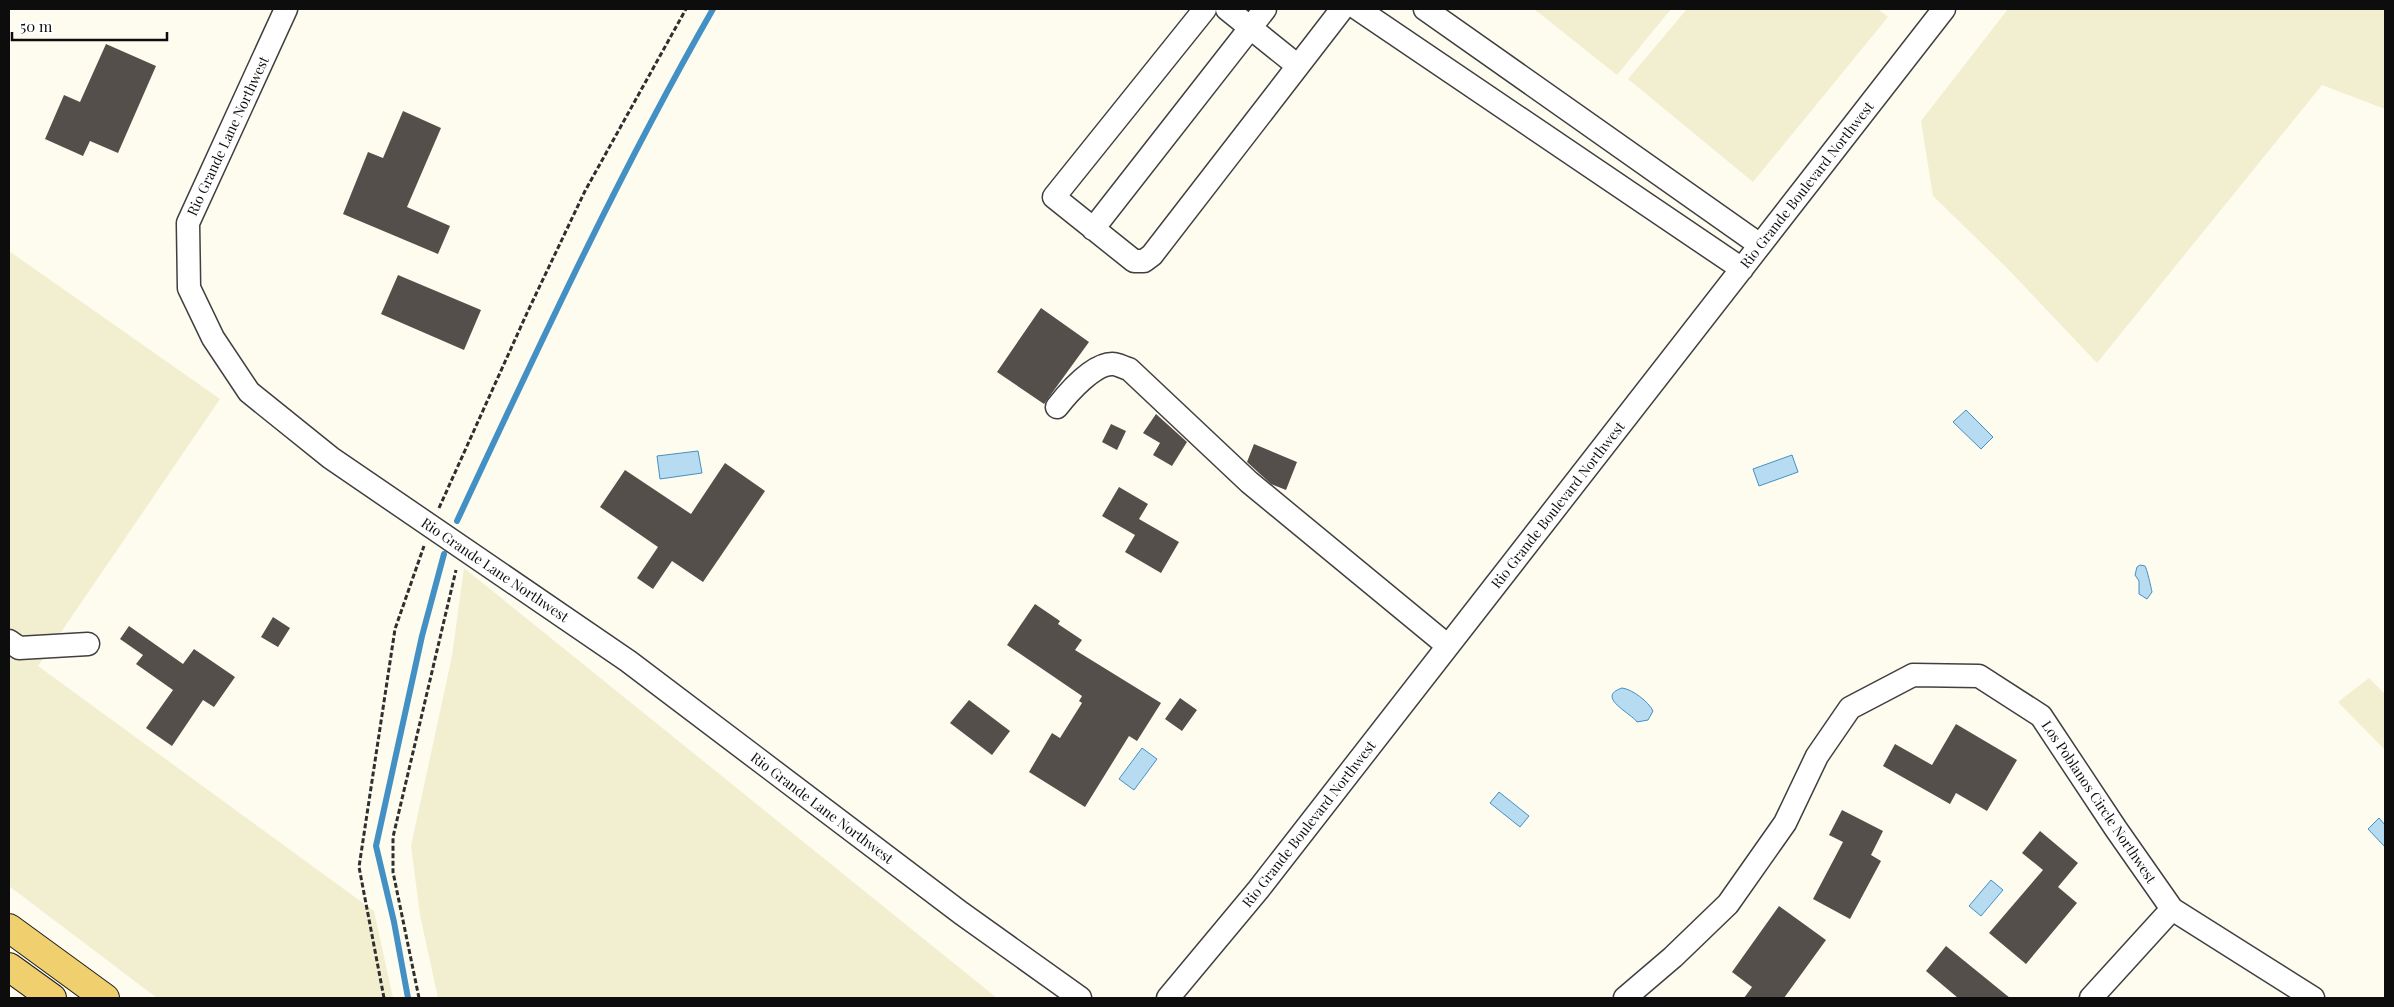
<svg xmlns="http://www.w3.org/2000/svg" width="2394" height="1007" font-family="'Playfair Display',serif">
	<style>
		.farmland { fill: #f2efd1 }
		.water { fill: #b7dcf2; stroke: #4391c4 }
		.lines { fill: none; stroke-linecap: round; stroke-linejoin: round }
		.stream { stroke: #4391c4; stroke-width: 6 }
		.building { fill: #554f4b }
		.minor-casing { stroke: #404040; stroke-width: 25 }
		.major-casing { stroke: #1e1e1e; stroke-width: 30 }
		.path { stroke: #2f2f2f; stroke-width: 3; stroke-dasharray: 5 2.5; stroke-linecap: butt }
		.minor { stroke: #fff; stroke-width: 22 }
		.major { stroke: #efcf6e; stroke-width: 28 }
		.labels { text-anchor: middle; stroke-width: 5; stroke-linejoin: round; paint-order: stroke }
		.street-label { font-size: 14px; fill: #0d0d0d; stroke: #fff }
	</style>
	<rect width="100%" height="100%" fill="#fefbef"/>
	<path class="farmland" d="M1534,9H1671L1617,75Z
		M1687,9H1878L1888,17L1753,182L1628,79Z
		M2008,9H2385V109L2322,85L2097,363L2006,267L1933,196L1921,121Z
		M9,251L220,399L38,666L374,911L393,998H157L9,886Z
		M464,568L997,998H438L420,915L411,846L452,656Z
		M2369,678L2385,694V750L2338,702Z"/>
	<path class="water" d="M1966,410L1993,437L1981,449L1953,422Z
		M698,451L702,473L660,479L657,456Z
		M1792,455L1798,472L1759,486L1753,469Z
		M2140,565L2145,566C2147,569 2151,587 2152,592L2147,599L2139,594V581L2135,575L2137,567Z
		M1622,688C1632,689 1649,702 1653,711L1648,720L1637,722C1631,713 1595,697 1622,688Z
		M1142,748L1157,759L1134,790L1119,779Z
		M1499,792L1529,816L1520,827L1490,803Z
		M2379,818L2385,825V847L2368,829Z
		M1991,880L2003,890L1981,916L1969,906Z"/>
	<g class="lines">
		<path class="stream" d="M457,521C538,348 618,175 713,9
			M408,998L394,922L376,846L422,636L444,554"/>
	</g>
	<path class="building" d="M106,44L156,66L118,153L90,141L83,156L45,139L64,95L80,102Z
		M403,111L441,128L407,207L450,226L438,254L343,214L368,152L383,158Z
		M398,275L481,310L464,350L381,314Z
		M1041,308L1089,342L1044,404L997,372Z
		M1156,414L1187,442L1172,466L1153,455L1160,443L1143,433Z
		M1111,424L1126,431L1117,450L1102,442Z
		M1254,444L1297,462L1286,490L1271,484L1247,462Z
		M725,463L765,491L703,582L672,561L653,589L637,578L658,547L600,507L625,470L691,514Z
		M1119,487L1148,504L1139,519L1179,542L1161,573L1125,552L1135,535L1102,516Z
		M1035,604L1060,621L1058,624L1082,640L1075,650L1161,703L1137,741L1129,736L1085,807L1029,772L1052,733L1060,738L1082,703L1079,701L1082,696L1007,645Z
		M273,617L290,628L278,647L261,637Z
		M129,626L183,664L194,649L235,677L214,707L203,700L172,746L146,728L173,690L136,664L143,655L120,639Z
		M1180,698L1197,710L1182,731L1165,719Z
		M969,700L1010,731L992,755L950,723Z
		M1956,724L2017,760L1987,811L1956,793L1950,804L1883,766L1895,744L1932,765Z
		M1842,810L1883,831L1871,855L1881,861L1850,919L1813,899L1843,842L1829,835Z
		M2040,831L2078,863L2058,887L2077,903L2026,964L1989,933L2043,870L2022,853Z
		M1779,906L1826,940L1784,998H1744L1752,987L1732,972Z
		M1946,946L2010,998H1958L1926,971Z"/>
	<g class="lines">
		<defs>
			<path id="minor" d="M286,9L188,223L189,288L213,338L249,392L331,458L628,661L961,913L1080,998
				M1205,9L1054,197L1134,261H1144L1152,255L1342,9
				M1227,9L1298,66
				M1358,9L1742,269
				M1425,9L1760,245
				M1093,229L1265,9
				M1057,407C1068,393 1094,363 1113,364C1118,364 1124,368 1129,369L1249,482L1448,646
				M9,641L19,648L88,644
				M1168,998L1258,890L1944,9
				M1625,998L1673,957L1728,904L1785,823L1817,756L1850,708L1913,675L1979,676L2041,716L2116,829L2172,909L2313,998
				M2091,998L2172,909"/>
			<path id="major" d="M9,928L105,998
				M9,967L52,998"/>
		</defs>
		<use href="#minor" class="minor-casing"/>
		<use href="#major" class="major-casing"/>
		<path class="path" d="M439,508L527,313L585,191L686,9
			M384,998L359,867L395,629L424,546
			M419,998L393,872V837L456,570"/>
		<use href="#minor" class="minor"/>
		<use href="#major" class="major"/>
	</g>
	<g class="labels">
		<g class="street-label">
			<text transform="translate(228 136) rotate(-65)" y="5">Rio Grande Lane Northwest</text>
			<text transform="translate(1807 185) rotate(-52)" y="5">Rio Grande Boulevard Northwest</text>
			<text transform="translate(1558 505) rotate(-52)" y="5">Rio Grande Boulevard Northwest</text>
			<text transform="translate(495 570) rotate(34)" y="5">Rio Grande Lane Northwest</text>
			<text transform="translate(2099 802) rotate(56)" y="5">Los Poblanos Circle Northwest</text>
			<text transform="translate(822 808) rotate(37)" y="5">Rio Grande Lane Northwest</text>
			<text transform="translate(1309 824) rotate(-52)" y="5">Rio Grande Boulevard Northwest</text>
		</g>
	</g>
	<rect width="2394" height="1007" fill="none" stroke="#0d0d0d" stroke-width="20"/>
	<path d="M12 32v8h155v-8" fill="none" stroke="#0d0d0d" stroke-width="2.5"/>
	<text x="20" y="32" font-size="15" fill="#0d0d0d" stroke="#ffffff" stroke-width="4" paint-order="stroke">50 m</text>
</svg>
